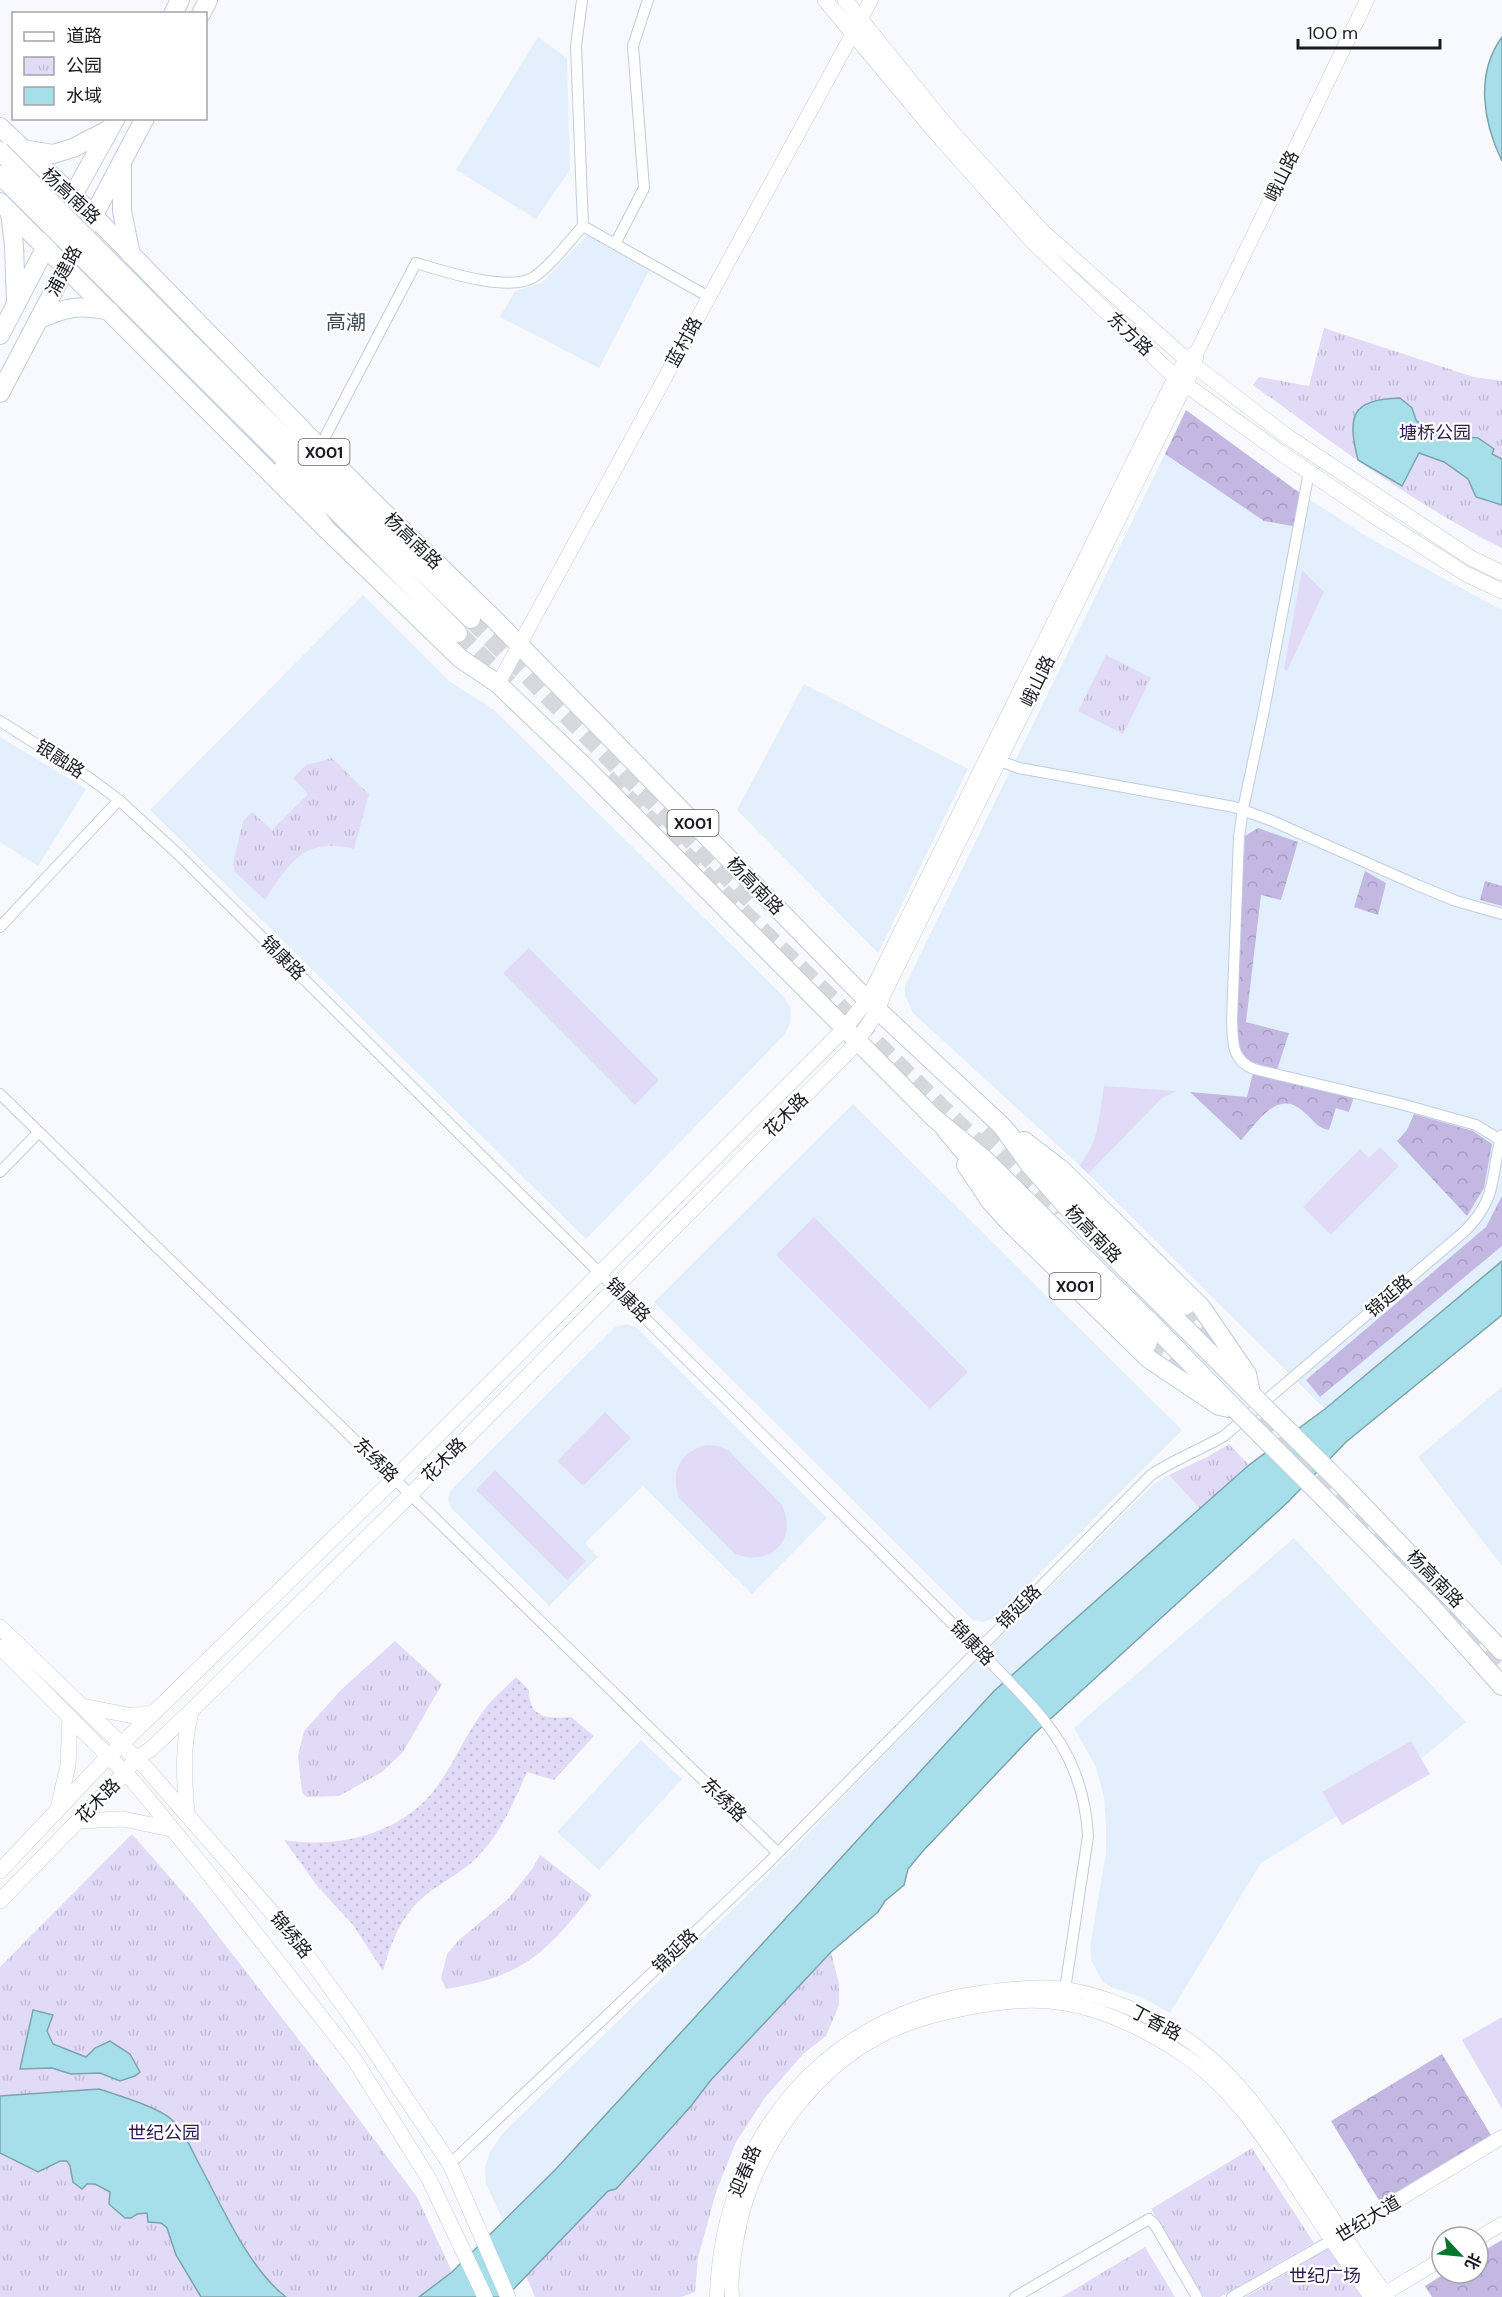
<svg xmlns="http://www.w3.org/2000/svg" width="1502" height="2297" font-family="'DM Sans','Noto Sans SC',sans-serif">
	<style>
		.built { fill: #e4effd }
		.grass { fill: #e2dbf7 }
		.forest { fill: url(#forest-crowns) }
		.park { fill: url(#park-tufts) }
		.garden { fill: url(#garden-dots) }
		.water { fill: #a6dfea; stroke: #7ba4ae; stroke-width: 1.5 }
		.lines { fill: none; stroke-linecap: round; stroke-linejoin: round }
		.trunk-tunnel { stroke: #d6d8dc; stroke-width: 18; stroke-dasharray: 18 9; stroke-linecap: butt }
		.minor-casing { stroke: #c0ccdc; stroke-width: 12 }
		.tertiary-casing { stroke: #c0ccdc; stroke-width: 15 }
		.secondary-casing { stroke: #c0ccdc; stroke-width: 16 }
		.primary-casing { stroke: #c0ccdc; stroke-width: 20 }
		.trunk-casing { stroke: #c0ccdc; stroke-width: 20 }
		.minor { stroke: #fff; stroke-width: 10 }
		.tertiary { stroke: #fff; stroke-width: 14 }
		.secondary { stroke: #fff; stroke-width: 15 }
		.primary { stroke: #fff; stroke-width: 18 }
		.trunk { stroke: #fff; stroke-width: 18 }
		.primary-bridge-casing { stroke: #c0ccdc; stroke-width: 20; stroke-linecap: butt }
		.trunk-bridge-casing { stroke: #c0ccdc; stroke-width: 20; stroke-linecap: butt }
		.primary-bridge { stroke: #fff; stroke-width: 18 }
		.trunk-bridge { stroke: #fff; stroke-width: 18 }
		.labels { text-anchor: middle; stroke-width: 4.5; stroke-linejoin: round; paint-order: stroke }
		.shield { fill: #fff; stroke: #5d6064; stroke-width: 1.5 }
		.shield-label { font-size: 16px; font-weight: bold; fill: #181c22 }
		.street-label { font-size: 18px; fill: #181c22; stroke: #fff }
		.park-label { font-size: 18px; fill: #2f1d50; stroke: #fff }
		.neighbourhood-label { font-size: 20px; fill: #404b58; stroke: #fff }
	</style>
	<defs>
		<pattern id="forest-crowns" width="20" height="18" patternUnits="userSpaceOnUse" patternTransform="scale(1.5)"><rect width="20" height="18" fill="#c2b8e2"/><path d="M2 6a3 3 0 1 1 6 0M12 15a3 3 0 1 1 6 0" fill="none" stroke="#a69ec2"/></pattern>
		<pattern id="park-tufts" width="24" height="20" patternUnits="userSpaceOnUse" patternTransform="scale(1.5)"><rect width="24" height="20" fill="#e2dbf7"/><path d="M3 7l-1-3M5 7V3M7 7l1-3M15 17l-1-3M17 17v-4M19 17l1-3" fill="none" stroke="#c1bbd3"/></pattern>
		<pattern id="garden-dots" width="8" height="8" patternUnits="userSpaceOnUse" patternTransform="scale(1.5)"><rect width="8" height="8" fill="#e2dbf7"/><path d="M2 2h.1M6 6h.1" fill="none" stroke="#c1bbd3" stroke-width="1.8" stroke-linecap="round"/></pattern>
	</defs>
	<rect width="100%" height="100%" fill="#f7f9fd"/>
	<path class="built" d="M538,37L567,58L570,170L536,219L456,170Z
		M592,230L651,267L599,368L500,317L515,291L542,283Z
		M1165,454L1264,521L1304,496L1371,539L1502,610V1261L1325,1409L1079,1165L913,1013L905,996V986Z
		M363,595L449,681L494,710L784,997L791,1009L790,1023L785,1034L586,1239L150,810Z
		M804,684L968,769L878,953L737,810Z
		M0,737L86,789L38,866L0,842Z
		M853,1104L1182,1430L996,1617L984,1622L973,1620L654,1302Z
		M627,1324L637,1328L827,1518L752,1594L643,1486L585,1543L598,1557L549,1606L451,1508L448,1499L451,1490L615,1327Z
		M1502,1387V1566L1418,1457Z
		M1169,1475L1200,1509L1146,1558L885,1811L808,1892L616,2105L504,2222L486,2184L485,2168L490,2152L503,2133L764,1879L985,1652L1155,1483Z
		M1294,1538L1466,1722L1395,1780L1261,1863L1170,2013L1143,1998L1111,1987L1102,1981L1091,1960L1090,1947L1106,1853V1825L1104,1797L1096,1767L1074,1728Z
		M641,1740L682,1779L599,1870L557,1832Z"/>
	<path class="grass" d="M1302,570L1324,592L1287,671L1284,669Z
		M529,948L659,1080L635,1105L503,973Z
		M1104,1086L1177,1091L1162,1098L1088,1174L1079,1165C1100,1143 1099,1114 1104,1086Z
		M1380,1147L1399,1166L1331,1235L1303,1207L1360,1149L1369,1158Z
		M814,1217L968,1372L930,1409L776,1255Z
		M605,1412L631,1438L583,1486L557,1461Z
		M707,1445L718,1446L728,1450L782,1505C798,1541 771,1567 735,1554L679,1498C670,1472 680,1451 707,1445Z
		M495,1470L586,1561L567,1580L476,1490Z
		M1411,1741L1430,1774L1342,1825L1322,1792Z
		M1502,2017V2109L1462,2040Z"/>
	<path class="forest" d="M1186,410L1304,496L1298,527L1264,521L1165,454Z
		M1258,828L1298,842L1281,900L1261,895L1246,1022L1289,1033L1277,1070L1249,1061L1238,1047L1237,1006L1245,836Z
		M1365,871L1386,883L1378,915L1354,907Z
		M1485,881L1502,886V906L1480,900Z
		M1254,1069L1355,1093L1349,1112L1336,1108L1329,1130C1318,1128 1314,1121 1306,1114C1279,1086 1260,1120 1241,1140L1190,1092L1247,1097Z
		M1414,1114L1473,1131L1492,1144L1484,1188L1467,1216L1397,1141L1407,1130Z
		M1502,1196V1246L1320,1397L1306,1380L1486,1227Z
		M1442,2054L1491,2135L1380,2202L1331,2121Z
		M1502,2240V2297H1432L1425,2286L1446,2273H1478V2254Z"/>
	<path class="park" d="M1324,328L1474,377L1502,381V548C1413,504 1333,443 1253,385L1259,377L1309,386Z
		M1106,655L1151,678L1123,734L1078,711Z
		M332,758L369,794L354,849C304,836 289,864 265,900L235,872L233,864L243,821L252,812L272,830L308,794L293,778L306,765Z
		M1229,1444L1249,1465L1200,1509L1169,1475L1207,1457Z
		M395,1641L442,1684L403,1752L382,1772L339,1796L306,1797L302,1792L298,1756L304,1731L342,1689Z
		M132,1834L195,1906L317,2063L417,2197L464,2297H0V1967Z
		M540,1855L592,1895C545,1954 523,1977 446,1989L441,1978L447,1954L459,1940L508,1899L532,1869Z
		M831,1952L839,1984V2005L826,2036L803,2054L764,2099L736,2142L716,2192L698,2258L695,2292L681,2297H535L526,2276L608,2191L616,2189L691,2106L711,2080Z
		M1252,2148L1314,2243L1220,2297H1204L1151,2209Z
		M1145,2247L1175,2297H1061L1065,2295Z
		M1331,2247L1366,2297H1246Z"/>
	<path class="garden" d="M516,1677L529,1690C529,1718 547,1719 571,1717L594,1736L554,1780L527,1772C515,1799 503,1829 482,1852C469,1867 452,1877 435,1888C402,1911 394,1935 383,1971L353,1925L318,1887L284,1840C339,1849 401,1834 436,1788C455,1762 467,1731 487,1706C495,1696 507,1687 516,1677Z"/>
	<path class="water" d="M1502,37V161C1483,122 1475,74 1502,37Z
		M1400,398L1412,408L1416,420L1428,432L1440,436L1458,432L1467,434V437L1478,438L1494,449L1492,454L1502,459V505L1476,497L1468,479L1444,462L1419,453L1402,486L1358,460C1347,416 1351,399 1400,398Z
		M1502,1261V1315L1346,1442L1288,1502L1034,1734L922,1852L908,1869L904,1885L885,1901L878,1912L831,1952L711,2080L691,2106L616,2189L608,2191L506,2297H419L452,2272L555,2170L994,1691L1249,1465L1325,1409Z
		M33,2010L53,2015L47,2031L53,2044L86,2057L95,2048L110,2041L130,2054L140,2072L135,2076L120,2081L100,2073L71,2074L52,2068L20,2069Z
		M99,2089C117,2095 158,2107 171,2119C183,2130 191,2148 198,2162C221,2204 248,2268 286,2297H201L176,2255L167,2228L161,2223L148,2222L147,2213L137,2214L131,2218H125L109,2204L110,2192L95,2184H87L82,2189L73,2182L70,2166L67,2161H60L38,2172L0,2153V2096Z"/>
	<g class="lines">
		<path class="trunk-tunnel" d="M471,619L751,901
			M458,633L513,688
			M607,778L987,1152
			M982,1133L1060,1211
			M1185,1306L1214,1350
			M1148,1343L1195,1374
			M1258,1421C1342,1499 1429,1581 1502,1670"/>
		<defs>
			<path id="minor" d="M583,226L709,297
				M615,244L644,188L633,46L648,0
				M326,435L416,263C443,271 509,293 534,277C551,266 569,241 583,226L576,46L582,0
				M1309,472L1263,715L1243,809L1239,837L1232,1020C1233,1042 1231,1060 1254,1069L1401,1104L1476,1125L1502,1141
				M0,721L88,777L119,800
				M992,758L1019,768L1234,807L1270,820L1417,885L1456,901L1502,914
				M0,927L119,800L179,855L978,1649C1035,1710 1083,1746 1088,1836L1063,2003
				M0,1094L778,1853
				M0,1172L39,1132
				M450,2164L767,1864L1151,1475C1175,1459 1200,1450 1224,1436L1465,1231C1500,1195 1489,1177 1502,1135
				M1015,2297L1149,2219L1155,2225L1197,2297
				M1232,2297L1332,2240"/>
			<path id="tertiary" d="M498,684L871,0
				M867,1000L1170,387L1186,359L1193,354
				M878,1010L884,994L1194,367L1197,352L1367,0
				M1337,2237L1502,2137
				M1478,2238L1502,2224
				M717,2297C721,2138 826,2012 986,1992C1012,1989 1039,1985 1065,1989C1108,1996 1152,2015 1188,2040C1246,2081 1284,2145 1323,2203C1343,2235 1365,2266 1388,2297
				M732,2297C730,2272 735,2247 740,2222C758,2146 812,2071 882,2035C909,2021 938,2014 968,2008C998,2002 1031,1998 1062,2003C1103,2009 1145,2030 1179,2052C1235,2088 1271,2149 1307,2203C1328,2235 1349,2266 1371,2297
				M1379,2297L1442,2259"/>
			<path id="secondary" d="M825,0L936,133L1033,242L1175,377L1278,451L1374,516L1466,574L1502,591
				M845,0L944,123L1041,230L1186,359L1288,437L1471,558L1502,573
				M0,1627L147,1769L296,1940L351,2016L450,2164L508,2297
				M0,1647L134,1782L209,1874L354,2059L429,2179L485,2297
				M82,1706L133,1716L155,1712
				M58,1809L68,1765L70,1717
				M187,1813C184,1778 182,1746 191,1712
				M78,1821L123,1819L171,1829
				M0,1871L100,1765L394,1479L845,1028L867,1000
				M0,1901L118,1780L136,1759L151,1749L191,1711L411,1494L854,1046L878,1010"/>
			<path id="primary" d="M173,14L180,0
				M201,14L208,0
				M0,127L85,207L366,495L493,618L867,1000L1002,1126L1029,1164L1090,1233L1252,1395
				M22,149L53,154L73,148L110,129
				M122,165V211L131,255
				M0,202L326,529L461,659L498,684L587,769L934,1118L984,1159L1152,1324L1235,1409
				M67,206L116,118
				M10,212L14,246L16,300
				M88,226L145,118
				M38,320C68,306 78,305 110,311
				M0,335L50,239
				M0,393L72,256
				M1024,1141L1063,1171L1201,1307L1247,1374L1250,1388
				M966,1165L990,1201L1009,1222L1149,1359L1219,1406L1229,1408
				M1341,1483L1502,1651
				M1324,1498L1429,1604L1502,1686"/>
			<path id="trunk" d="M258,411L471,619
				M248,422L458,633
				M324,462L366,495
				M282,470L326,529
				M1002,1126L1018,1145L1057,1180L1185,1306
				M945,1129L987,1179L1148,1343"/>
		</defs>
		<use href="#minor" class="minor-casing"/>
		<use href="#tertiary" class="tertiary-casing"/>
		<use href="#secondary" class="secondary-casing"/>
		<use href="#primary" class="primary-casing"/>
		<use href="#trunk" class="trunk-casing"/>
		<use href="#minor" class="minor"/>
		<use href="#tertiary" class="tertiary"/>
		<use href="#secondary" class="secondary"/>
		<use href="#primary" class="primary"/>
		<use href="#trunk" class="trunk"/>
		<defs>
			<path id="primary-bridge" d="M1252,1395L1341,1483
				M1235,1409L1324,1498"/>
			<path id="trunk-bridge" d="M0,151L258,411
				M0,175L248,422"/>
		</defs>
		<use href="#primary-bridge" class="primary-bridge-casing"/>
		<use href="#trunk-bridge" class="trunk-bridge-casing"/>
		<use href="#primary-bridge" class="primary-bridge"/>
		<use href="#trunk-bridge" class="trunk-bridge"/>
	</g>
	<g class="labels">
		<g class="shield">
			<rect x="298.5" y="439" width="51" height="26" rx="4.5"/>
			<rect x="667.5" y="810" width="51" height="26" rx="4.5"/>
			<rect x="1049.5" y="1273" width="51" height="26" rx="4.5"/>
		</g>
		<g class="shield-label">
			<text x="324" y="458">X001</text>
			<text x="693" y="829">X001</text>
			<text x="1075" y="1292">X001</text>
		</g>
		<g class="street-label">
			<text transform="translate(1282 176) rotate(-64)" y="6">峨山路</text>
			<text transform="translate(71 196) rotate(43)" y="6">杨高南路</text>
			<text transform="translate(64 271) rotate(-62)" y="6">浦建路</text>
			<text transform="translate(1130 334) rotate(43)" y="6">东方路</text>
			<text transform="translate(684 342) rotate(-61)" y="6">蓝村路</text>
			<text transform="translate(413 541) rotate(44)" y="6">杨高南路</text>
			<text transform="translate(1038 681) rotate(-64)" y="6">峨山路</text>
			<text transform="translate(60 759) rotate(33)" y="6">银融路</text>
			<text transform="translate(755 886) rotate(46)" y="6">杨高南路</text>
			<text transform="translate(283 958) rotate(45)" y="6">锦康路</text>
			<text transform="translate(786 1115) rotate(-45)" y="6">花木路</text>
			<text transform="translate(1093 1234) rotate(46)" y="6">杨高南路</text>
			<text transform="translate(1389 1296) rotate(-41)" y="6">锦延路</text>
			<text transform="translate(628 1300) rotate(45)" y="6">锦康路</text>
			<text transform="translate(376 1460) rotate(45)" y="6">东绣路</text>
			<text transform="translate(444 1460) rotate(-45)" y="6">花木路</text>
			<text transform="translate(1435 1579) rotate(46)" y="6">杨高南路</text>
			<text transform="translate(1019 1607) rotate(-45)" y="6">锦延路</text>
			<text transform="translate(972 1643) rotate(46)" y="6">锦康路</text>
			<text transform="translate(724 1800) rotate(44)" y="6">东绣路</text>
			<text transform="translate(98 1801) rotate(-46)" y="6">花木路</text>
			<text transform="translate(291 1935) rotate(51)" y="6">锦绣路</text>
			<text transform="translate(675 1951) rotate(-44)" y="6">锦延路</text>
			<text transform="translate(1156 2023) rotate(28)" y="6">丁香路</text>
			<text transform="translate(745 2171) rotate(-67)" y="6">迎春路</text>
			<text transform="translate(1368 2219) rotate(-31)" y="6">世纪大道</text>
		</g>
		<g class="park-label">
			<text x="1435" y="439">塘桥公园</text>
			<text x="164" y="2139">世纪公园</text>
			<text x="1325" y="2282">世纪广场</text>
		</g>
		<g class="neighbourhood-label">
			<text x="346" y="329">高潮</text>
		</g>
	</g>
	<rect x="12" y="12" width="195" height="108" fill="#ffffff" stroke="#a3a4a7" stroke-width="1.5"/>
	<rect x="24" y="32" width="30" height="9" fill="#ffffff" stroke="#a3a4a7" stroke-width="1.5"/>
	<text x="66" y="42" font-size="18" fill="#181c22">道路</text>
	<rect x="24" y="57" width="30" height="18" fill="url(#park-tufts)" stroke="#a3a4a7" stroke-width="1.5"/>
	<text x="66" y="72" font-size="18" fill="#181c22">公园</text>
	<rect x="24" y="87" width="30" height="18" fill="#a6dfea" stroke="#a3a4a7" stroke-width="1.5"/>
	<text x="66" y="102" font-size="18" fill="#181c22">水域</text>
	<g transform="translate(1460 2255) rotate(116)"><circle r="28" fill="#ffffff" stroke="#a3a4a7" stroke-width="1.5"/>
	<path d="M0-4.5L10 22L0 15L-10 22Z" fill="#00772d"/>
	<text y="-9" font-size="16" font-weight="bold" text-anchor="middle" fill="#181c22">北</text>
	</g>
	<path d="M1298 39v9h142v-9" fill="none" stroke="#181c22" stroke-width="3"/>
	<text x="1307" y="39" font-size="18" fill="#181c22" stroke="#ffffff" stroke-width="4.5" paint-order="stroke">100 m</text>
</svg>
